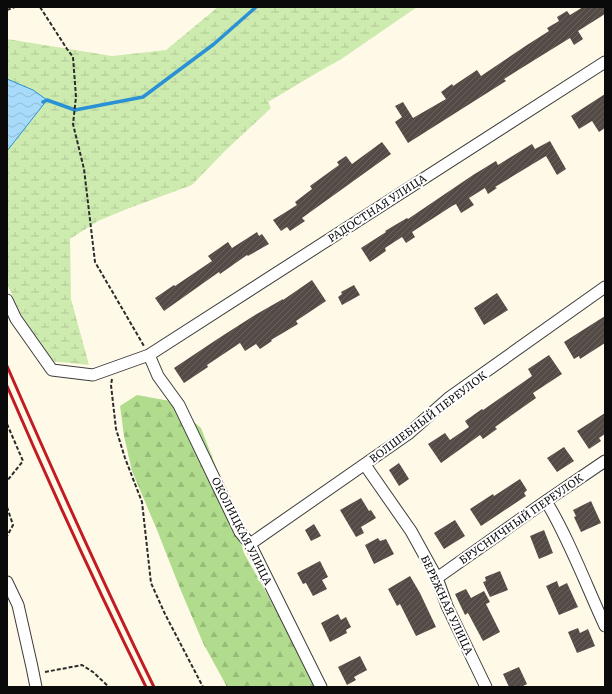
<svg xmlns="http://www.w3.org/2000/svg" width="612" height="694" font-family="Literata,serif">
	<style>
		.forest { fill: url(#forest-firs) }
		.wetland { fill: url(#wetland-marsh) }
		.water { fill: url(#water-waves); stroke: #2b91d5 }
		.lines { fill: none; stroke-linecap: round; stroke-linejoin: round }
		.stream { stroke: #2b91d5; stroke-width: 3.5 }
		.building { fill: url(#building-hatch) }
		.minor-casing { stroke: #3d3d3d; stroke-width: 13 }
		.path { stroke: #2c2c2c; stroke-width: 2; stroke-dasharray: 4 2; stroke-linecap: butt }
		.minor { stroke: #fff; stroke-width: 11 }
		.rail { stroke: #c11b23; stroke-width: 3 }
		.labels { text-anchor: middle; stroke-width: 4; stroke-linejoin: round; paint-order: stroke }
		.street-label { font-size: 11px; fill: #0a0a0a; stroke: #fff }
	</style>
	<defs>
		<pattern id="forest-firs" width="22" height="20" patternUnits="userSpaceOnUse"><rect width="22" height="20" fill="#b1dc8e"/><path d="M5 1l3.5 6h-7zM16 11l3.5 6h-7z" fill="#97bb79"/></pattern>
		<pattern id="wetland-marsh" width="20" height="14" patternUnits="userSpaceOnUse"><rect width="20" height="14" fill="#ceebaf"/><path d="M1 5h8M5 5V1M11 12h8M15 12V8" fill="none" stroke="#b0c895"/></pattern>
		<pattern id="water-waves" width="16" height="10" patternUnits="userSpaceOnUse"><rect width="16" height="10" fill="#a8dbfa"/><path d="M0 5q4-4 8 0t8 0" fill="none" stroke="#8fbbd5"/></pattern>
		<pattern id="building-hatch" width="6" height="6" patternUnits="userSpaceOnUse"><rect width="6" height="6" fill="#534b46"/><path d="M-1 1l2-2M0 6l6-6M5 7l2-2" fill="none" stroke="#67605c"/></pattern>
	</defs>
	<rect width="100%" height="100%" fill="#fffae7"/>
	<path class="forest" d="M137,395L170,401L201,428L218,472L244,553L302,656L315,687H226V685L203,643L179,586L157,530L132,471L124,436L120,406Z"/>
	<path class="wetland" d="M218,7H417L340,60L327,67L268,102L271,108L225,151L192,185L127,209L98,221L70,239L71,299L89,365L51,361L33,339L7,284V39L112,56L166,50Z"/>
	<path class="water" d="M7,79L33,90L47,100L7,151Z"/>
	<g class="lines">
		<path class="stream" d="M43,102L47,100L75,110L143,97L214,44L256,7"/>
	</g>
	<path class="building" d="M583,7H605V14L578,31L583,39L574,45L570,38L536,59L504,79L506,81L408,143L395,122L402,117L395,106L403,102L413,118L446,99L441,92L452,84L453,86L477,70L481,76L527,45L549,31L547,28L559,21L557,17L567,11L570,15Z
		M605,94V128L599,132L592,121L579,129L571,116Z
		M550,141L566,169L557,175L546,156L495,187L497,188L488,194L485,188L469,198L474,205L461,213L456,204L452,206L412,232L415,237L406,243L402,237L385,248L386,251L370,262L361,248L386,232L385,231L407,218L408,219L473,175L496,161L498,165L532,144L535,149Z
		M382,142L391,154L302,218L305,221L290,231L287,227L281,231L273,220L297,205L295,202L312,189L310,186L339,165L337,162L346,156L352,164Z
		M257,232L259,236L262,234L269,244L248,256L247,255L220,274L219,272L164,311L155,298L174,285L175,286L212,261L208,256L228,242L232,248Z
		M312,280L326,301L296,321L298,324L271,340L272,341L260,349L256,344L245,351L240,343L207,365L208,367L184,383L174,368L219,338L255,315L283,299V300Z
		M354,285L360,295L342,305L338,297L342,294L341,292Z
		M497,293L508,310L484,325L474,308Z
		M605,316V343L580,359L579,356L574,359L564,342Z
		M549,355L562,374L533,393L536,398L495,427L497,429L483,439L480,435L441,463L428,444L445,433L450,440L469,427L465,421L482,409L483,410L532,376L528,369Z
		M605,413V434L599,438L601,441L589,449L577,431Z
		M564,447L574,461L557,472L547,458Z
		M399,463L409,479L399,486L389,470Z
		M520,479L527,490L524,493L526,496L481,526L470,509L493,494L494,496Z
		M361,498L369,511L371,510L376,518L361,527L364,533L356,537L340,510Z
		M591,501L601,523L581,532L574,517L576,516L573,510Z
		M455,520L465,536L444,549L434,533Z
		M314,524L321,536L311,541L305,530Z
		M544,530L553,553L539,559L530,536Z
		M378,538L380,541L386,539L394,554L374,564L365,545Z
		M320,561L328,577L322,580L327,589L313,596L306,583L303,584L297,573Z
		M500,571L508,590L490,597L483,582L486,581L485,577Z
		M410,576L420,593L436,627L416,636L400,604L397,606L388,589Z
		M557,581L559,587L567,583L578,607L559,615L546,586Z
		M466,589L471,598L484,591L490,602L486,604L500,632L483,641L468,613L465,615L455,594Z
		M338,614L341,620L346,617L351,627L346,630L347,633L330,642L321,623Z
		M578,628L580,633L588,629L595,646L577,653L568,632Z
		M360,656L367,670L354,677L356,680L347,685L338,667Z
		M519,667L527,684L521,687H509L503,674Z"/>
	<g class="lines">
		<defs>
			<path id="minor" d="M7,300L16,319L52,370L93,375L149,355L605,62
				M149,355L158,376L179,405L240,532L250,544L321,687
				M365,465L411,531L437,578L447,606L486,687
				M546,501C569,539 586,585 605,626
				M250,544L408,434L450,397L605,287
				M437,578L546,501L605,461
				M7,582L18,605L32,667L36,687"/>
		</defs>
		<use href="#minor" class="minor-casing"/>
		<path class="path" d="M40,7L67,49L73,57L76,97L73,124L84,169L95,262L144,346
			M7,10L15,7
			M112,379L111,385L116,429L125,458L142,502L151,583L165,614L203,687
			M7,424L23,461L7,481
			M7,507L13,525L7,536
			M45,672L82,665L93,672L109,687"/>
		<use href="#minor" class="minor"/>
		<path class="rail" d="M7,366C54,474 102,581 154,687
			M7,386C51,488 97,588 146,687"/>
	</g>
	<g class="labels">
		<g class="street-label">
			<text transform="translate(377 208) rotate(-33)" y="4">РАДОСТНАЯ УЛИЦА</text>
			<text transform="translate(428 417) rotate(-37)" y="4">ВОЛШЕБНЫЙ ПЕРЕУЛОК</text>
			<text transform="translate(521 519) rotate(-35)" y="4">БРУСНИЧНЫЙ ПЕРЕУЛОК</text>
			<text transform="translate(242 531) rotate(63)" y="4">ОКОЛИЦКАЯ УЛИЦА</text>
			<text transform="translate(447 605) rotate(65)" y="4">БЕРЕЖНАЯ УЛИЦА</text>
		</g>
	</g>
	<rect width="612" height="694" fill="none" stroke="#0a0a0a" stroke-width="16"/>
</svg>
